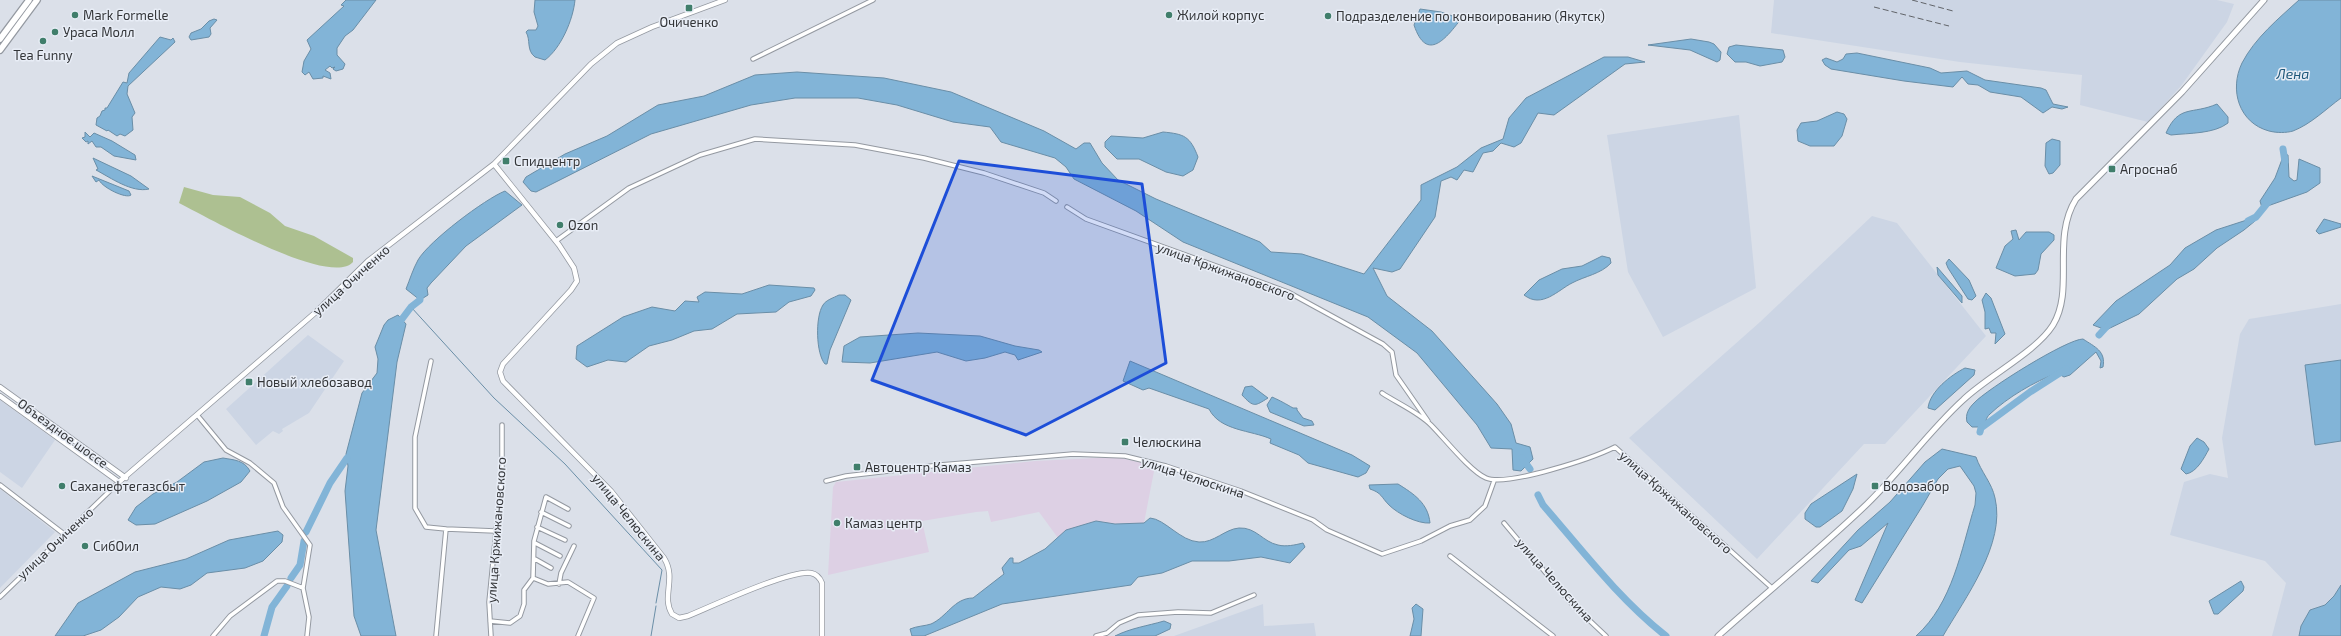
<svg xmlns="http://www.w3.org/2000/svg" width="2341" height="636" font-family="'Exo 2',sans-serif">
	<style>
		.commercial { fill: #ddd0e4 }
		.built { fill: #ccd5e4 }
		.green { fill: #adc091 }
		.water { fill: #82b4d7; stroke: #6a8ea7 }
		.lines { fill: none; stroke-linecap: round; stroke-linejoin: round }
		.stream { stroke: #6a8ea7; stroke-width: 1 }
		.river { stroke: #82b4d7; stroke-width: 7 }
		.minor-casing { stroke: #9499a1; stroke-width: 5.5 }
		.tertiary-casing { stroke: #9499a1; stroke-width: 6 }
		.secondary-casing { stroke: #9499a1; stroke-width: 7 }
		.primary-casing { stroke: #9499a1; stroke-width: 8 }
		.minor { stroke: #fff; stroke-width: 3.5 }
		.tertiary { stroke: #fff; stroke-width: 4.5 }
		.secondary { stroke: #fff; stroke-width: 5 }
		.primary { stroke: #fff; stroke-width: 5.5 }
		.rail { stroke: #616469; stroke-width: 1; stroke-dasharray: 6 3; stroke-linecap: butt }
		.marked { fill: #1d4ed8; fill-opacity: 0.2; stroke: #1d4ed8; stroke-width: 3; stroke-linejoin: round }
		.poi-dot { fill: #407e6b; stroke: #e8edf6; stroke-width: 1.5 }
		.labels { text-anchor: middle; stroke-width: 3; stroke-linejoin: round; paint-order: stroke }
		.poi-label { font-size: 13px; fill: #333538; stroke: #e8edf6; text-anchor: start }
		.street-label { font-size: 13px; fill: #333538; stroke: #e8edf6 }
		.water-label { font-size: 14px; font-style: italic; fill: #1f587b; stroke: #e8edf6 }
	</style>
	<rect width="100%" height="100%" fill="#dbe0e9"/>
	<path class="commercial" d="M1096,458H1121L1155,466L1144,523L1115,524L1096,521L1066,530L1058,538L1039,512L991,522L988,511L976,512L922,521L929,552L828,575L833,487L836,482L1035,461Z"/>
	<path class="built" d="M1774,0H2217L2234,4L2227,22L2181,86L2148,122L2080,105L2082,75L1960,62L1771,33Z
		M1739,115L1756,288L1663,337L1628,272L1607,135Z
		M1872,216L1897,223L1986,336L1885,444H1864L1757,559L1629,438L1760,322Z
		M2341,304V360L2305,365L2315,445L2341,441V585L2334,596L2325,605L2310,610L2301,626L2299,636H2272L2286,583L2265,561L2170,535L2184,482L2210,474L2228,478L2222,438L2240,334L2249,319Z
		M308,335L344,361L309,413L282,429L283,431L279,434L273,431L256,445L226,409Z
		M0,400L55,440L22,488L0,472Z
		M0,489L55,532L0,588Z
		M1263,604L1264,626L1314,623L1316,636H1174Z"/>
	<path class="green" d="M184,187L213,195L240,197L270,213L285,226L314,236L353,258V262C331,288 205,216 179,203Z"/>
	<path class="water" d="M346,0H376L353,30L345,36L337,48V55L345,64L343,69L336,71L333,69L335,67L332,68L330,66L325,70L330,73L331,79L323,76V78L313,79L309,72L305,75L302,72L304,61L311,49L307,40L344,6L341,5Z
		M535,0H575C573,20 561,48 545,60L535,57C526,50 531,40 526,32L528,30H536L538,26L534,12Z
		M2299,0H2341V98C2326,109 2311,124 2293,131C2286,133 2277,133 2269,131C2239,123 2229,90 2242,63C2255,38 2278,19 2299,0Z
		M1420,9L1441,12L1461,19C1447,37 1427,64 1414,25Z
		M214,19L217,20L210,28L211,34L209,37L191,40L189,37L191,33L201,29L209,21Z
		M160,37L171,40L173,38L175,42L128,86L127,94L135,113L132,117L133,130L125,136L120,134L117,136L108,130L107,131L96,125L97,118L100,116L102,111L105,110V108H107L123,82L127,83L129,73Z
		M1691,39L1709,42L1714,44L1721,52L1720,60L1717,62L1690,50L1648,45Z
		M1736,45L1783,50L1785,57L1782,62L1760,66L1746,62H1735L1727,54L1729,47Z
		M1857,53L1930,68L1941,73L1967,71L1985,80L2041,88L2046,90L2053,104L2068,107L2062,109L2052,107L2043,113L2021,97L1990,92L1978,85L1968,84L1962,77L1953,87L1904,81L1831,69L1825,65L1822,60L1826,58L1837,62L1843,59L1846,54Z
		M1604,57H1628L1645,62L1625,64L1554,115L1538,113L1521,143L1514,147L1501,143L1493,151L1483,153L1473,172L1464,170L1457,180L1451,177L1441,181L1435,217L1400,269L1392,272L1373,268L1387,296L1432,331L1497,404L1511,424L1516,443L1530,447L1533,459L1521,471L1513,470L1512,449L1491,448L1477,425L1417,353L1368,317L1183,242L1136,211L1074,179L1066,167L1055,158L1001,142L990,127L953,122L897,105L858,98H795L751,105L651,134L536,192L531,191L523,182L526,177L565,154L607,136L658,105L704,96L755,75L797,72L884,78L951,92L1044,131L1076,149L1084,143H1090L1102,163L1118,180L1156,199L1260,242L1271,252L1302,254L1364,274L1421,200V185L1457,167L1481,148L1503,139L1509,118L1526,98Z
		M2217,104L2228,117V123C2214,134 2189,133 2171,135L2166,133C2179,104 2192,115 2217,104Z
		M1837,112L1844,114L1847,119L1842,136L1834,146H1810L1798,141L1797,130L1801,123L1817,121Z
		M85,132L90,137L94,133L112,141L135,155L136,160L114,156L101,147H96L92,141L88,144V141L86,142L82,138L85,137Z
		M1163,132C1184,134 1190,136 1198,157L1193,170L1183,176L1166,172L1139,159H1117L1105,147V142L1111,136L1143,138Z
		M2052,139L2060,141V165L2053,173L2049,174L2045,166L2046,143Z
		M2284,154L2288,155L2289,177L2294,181L2297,180L2299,159L2320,168V183L2307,192L2262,208L2260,201L2275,178Z
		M93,158L131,176L149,189C132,193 111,178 96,170L98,169Z
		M92,176L129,191L131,195C126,199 103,188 99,180L96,182Z
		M505,191L522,205L466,246L431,283L427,288L428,295L420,300L406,289C410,279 413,269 418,260C429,241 485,199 505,191Z
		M2256,217L2255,221L2244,230L2217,248L2194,269L2177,279L2139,314L2106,330L2093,325L2116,301L2170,265L2185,248L2216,230Z
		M2324,219L2341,224V227L2319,234L2316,231Z
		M2016,230L2019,240L2026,232H2049L2054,235V240L2041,254L2038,270L2035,274L2015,276L1996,268L2005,246L2013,239L2011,231Z
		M1602,256L1610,258L1611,263C1601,274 1585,276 1572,283C1558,290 1542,309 1524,295L1539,280L1562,269L1582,266Z
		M1949,259L1969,280L1976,296L1972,300L1968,299L1948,268L1946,263Z
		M1937,267L1962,296V303L1938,275Z
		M769,285L814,288L815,290L811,296L789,302L776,312L737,314L712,329L694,331L672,340L649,346L626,362L608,360L587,367L576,359L577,346L623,317L652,307L675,311L685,301L699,302L697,297L705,292L742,294Z
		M1986,293L1991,298L2005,334L1995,344L1996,333H1991L1989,328L1985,329V312L1982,300Z
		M839,295H845L851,300L830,350L827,364H825C816,354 815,317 823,305C826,300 833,298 839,295Z
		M398,315L406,324L397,362L376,530L396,636H361L354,616L345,491L348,466L346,454L362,393L377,373L378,359L375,347L384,325L388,320Z
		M918,333L980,336L1015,346L1039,350L1042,352L1018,360L1015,355L1005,352L985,358L966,361L937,352L870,363L842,362L844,346L860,337Z
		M2083,339C2095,347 2106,351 2103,367L2100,368L2101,361L2096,352L2070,375L2064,377L2057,373C2034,382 2008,397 1990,414C1985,418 1987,423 1982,427H1972L1967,422C1965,414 1969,408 1974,403C1987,389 2067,339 2083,339Z
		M2341,360V441L2315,445L2305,365Z
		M1130,361L1352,455L1370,466L1366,473L1358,477L1308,463L1299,455L1270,443L1271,439C1251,430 1220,431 1209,409L1149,388L1143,390L1123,381Z
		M1965,368L1975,370L1974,375L1935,410L1928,408C1930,391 1951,375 1965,368Z
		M1252,386L1268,398C1255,406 1254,408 1242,395L1245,387Z
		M1272,397C1281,401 1286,404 1293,408H1297V410L1303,418L1312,421L1314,425L1304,426L1270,412L1267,405Z
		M2197,438L2204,442L2209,449C2204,458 2197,472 2186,474L2181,469L2190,446Z
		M1942,449L1976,457C1981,472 1992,483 1995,498C2006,544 1965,598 1943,636H1916C1953,603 1961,550 1975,505L1976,493L1974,486L1960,466L1948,469L1938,479L1923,505L1862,603L1855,600L1888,523L1861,546L1849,550L1818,583L1811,581L1858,530L1890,502L1925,462Z
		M223,458C234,460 244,460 250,471L241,482L207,501L155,524L136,525L128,520L136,507L153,494L177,482L204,462Z
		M1857,474L1853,489L1842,511L1820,527H1816L1805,519V513L1811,504Z
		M1398,484C1414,494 1428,503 1430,523C1418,524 1398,514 1389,505C1381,497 1382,493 1370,489L1369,485Z
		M1150,518C1165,519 1180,541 1199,542C1214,543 1225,529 1239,528C1256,527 1263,542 1278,545C1286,547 1295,545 1303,543L1305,547L1290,563L1261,557L1229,561H1192L1162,573L1138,577L1131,585L1002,604L924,636H912L910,629C917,626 925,626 931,624C947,617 954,598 973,598L1004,574L1002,568L1010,558H1013V563H1019L1045,549L1066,530L1096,521L1115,524L1144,523Z
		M278,531L283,535L282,542L263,561L245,568L207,573L191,585L180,589L161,587L138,597L119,617L101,630L83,636H55L78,603L135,572L186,559L229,540Z
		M2241,581L2244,587L2243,591L2218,614H2214L2209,601Z
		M2341,585V636H2299L2301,626L2310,610L2325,605L2334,596Z
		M1416,604L1423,609L1421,636H1410L1414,619L1412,608Z
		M1164,621L1171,624L1170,629L1155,636H1115C1131,628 1147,626 1164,621Z"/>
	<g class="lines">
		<path class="stream" d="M411,307L494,398L565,464L662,570L656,603
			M651,636L656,606"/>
		<path class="river" d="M2283,149L2285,162
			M2248,221L2256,217L2269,201
			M402,319L411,307L420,300V290
			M2099,335L2110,323
			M1980,432L1981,428L2030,392L2066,369
			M1522,458L1530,469
			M1538,495L1543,505C1582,550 1619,599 1666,636
			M306,532L330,483L347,458
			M291,578L300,565L304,541
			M264,636L272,607L287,586"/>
		<defs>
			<path id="minor" d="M753,59L873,0
				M1067,207L1086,219L1288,292L1383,344L1392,352L1396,375L1428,421
				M556,241L629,188L700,155L755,139L855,145L924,158L984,173L1044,193L1056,201
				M431,361L415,437V508L426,527L446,529
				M1382,393C1397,403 1418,412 1431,425C1444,438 1470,471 1486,478C1507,487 1593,458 1615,447L1772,588
				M198,416L226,450L250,463L274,483L283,507L310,545L303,588L309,617L307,636
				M826,481L846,476L940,465L1073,454L1125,456L1166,466L1241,491L1313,520L1327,530L1382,554L1421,541L1450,526L1470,520L1485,506L1494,481
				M0,485L64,534
				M541,512L569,526
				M1504,523L1571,603L1606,636
				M537,527L565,540
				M535,543L560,556
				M1450,556L1553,636
				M535,559L551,568
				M533,578L534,541L546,497L568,509
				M559,584L561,573L574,546
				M0,597L119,482
				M490,621L510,623L520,616L524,604V590L533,578L548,584L568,582L594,598L578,636
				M213,636L230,616L277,581H285L303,588
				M436,636L446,529L495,531
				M491,636L489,602L502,471V425
				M1096,636L1107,633L1119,623L1138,615L1178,612L1211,613L1254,595"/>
			<path id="tertiary" d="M494,164L559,245L574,268L577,281L571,290L503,364L500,372L503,381L611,491L664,558C677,579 661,596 672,614L679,618L688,616C710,607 791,569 811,573C816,574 820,578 822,583V636
				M0,387L126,478
				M0,396L119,482L316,312L368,261L494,164L591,64L617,43L652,27L725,0"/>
			<path id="secondary" d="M1718,636C1767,592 1819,550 1867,504C1901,471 1928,432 1963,400C1988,376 2036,352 2053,325C2075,289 2051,239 2076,199L2182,92L2264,0"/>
			<path id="primary" d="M0,39L29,0
				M0,50L37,0"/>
		</defs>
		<use href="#minor" class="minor-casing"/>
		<use href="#tertiary" class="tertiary-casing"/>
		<use href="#secondary" class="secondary-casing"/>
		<use href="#primary" class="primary-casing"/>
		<use href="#minor" class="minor"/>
		<use href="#tertiary" class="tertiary"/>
		<use href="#secondary" class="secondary"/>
		<use href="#primary" class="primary"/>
		<path class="rail" d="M1912,0L1953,11
			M1874,7L1949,26"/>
	</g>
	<path class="marked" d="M959,161L1142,184L1166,363L1026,435L872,380Z"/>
	<g class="poi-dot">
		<rect x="685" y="4" width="8" height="8" rx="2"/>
		<circle cx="75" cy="15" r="4"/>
		<circle cx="1169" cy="15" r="4"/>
		<circle cx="1328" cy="16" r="4"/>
		<circle cx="55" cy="32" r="4"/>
		<circle cx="43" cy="41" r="4"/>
		<rect x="502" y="157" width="8" height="8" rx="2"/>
		<rect x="2108" y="165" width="8" height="8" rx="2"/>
		<circle cx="560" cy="225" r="4"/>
		<rect x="245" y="378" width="8" height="8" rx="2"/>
		<rect x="1121" y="438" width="8" height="8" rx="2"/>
		<rect x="853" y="463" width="8" height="8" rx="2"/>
		<circle cx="62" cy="486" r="4"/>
		<rect x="1871" y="482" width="8" height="8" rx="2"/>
		<circle cx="837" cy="523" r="4"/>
		<circle cx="85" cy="546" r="4"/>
	</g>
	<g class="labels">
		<g class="poi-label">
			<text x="83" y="20">Mark Formelle</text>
			<text x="1177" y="20">Жилой корпус</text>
			<text x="1336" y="21">Подразделение по конвоированию (Якутск)</text>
			<text x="689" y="27" text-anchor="middle">Очиченко</text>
			<text x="63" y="37">Ураса Молл</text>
			<text x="43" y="60" text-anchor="middle">Tea Funny</text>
			<text x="514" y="166">Спидцентр</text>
			<text x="2120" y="174">Агроснаб</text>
			<text x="568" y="230">Ozon</text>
			<text x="257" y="387">Новый хлебозавод</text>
			<text x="1133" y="447">Челюскина</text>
			<text x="865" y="472">Автоцентр Камаз</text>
			<text x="70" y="491">Саханефтегазсбыт</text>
			<text x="1883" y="491">Водозабор</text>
			<text x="845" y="528">Камаз центр</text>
			<text x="93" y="551">СибОил</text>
		</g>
		<g class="street-label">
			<text transform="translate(1226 271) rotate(20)" y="5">улица Кржижановского</text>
			<text transform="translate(351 280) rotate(-42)" y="5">улица Очиченко</text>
			<text transform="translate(63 433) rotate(36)" y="5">Объездное шоссе</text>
			<text transform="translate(1193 477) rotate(18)" y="5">улица Челюскина</text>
			<text transform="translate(1676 502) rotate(42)" y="5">улица Кржижановского</text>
			<text transform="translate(629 517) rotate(51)" y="5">улица Челюскина</text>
			<text transform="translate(496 530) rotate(-86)" y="5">улица Кржижановского</text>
			<text transform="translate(55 543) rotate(-43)" y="5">улица Очиченко</text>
			<text transform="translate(1555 580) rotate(48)" y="5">улица Челюскина</text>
		</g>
		<g class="water-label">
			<text x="2293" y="79">Лена</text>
		</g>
	</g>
</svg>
